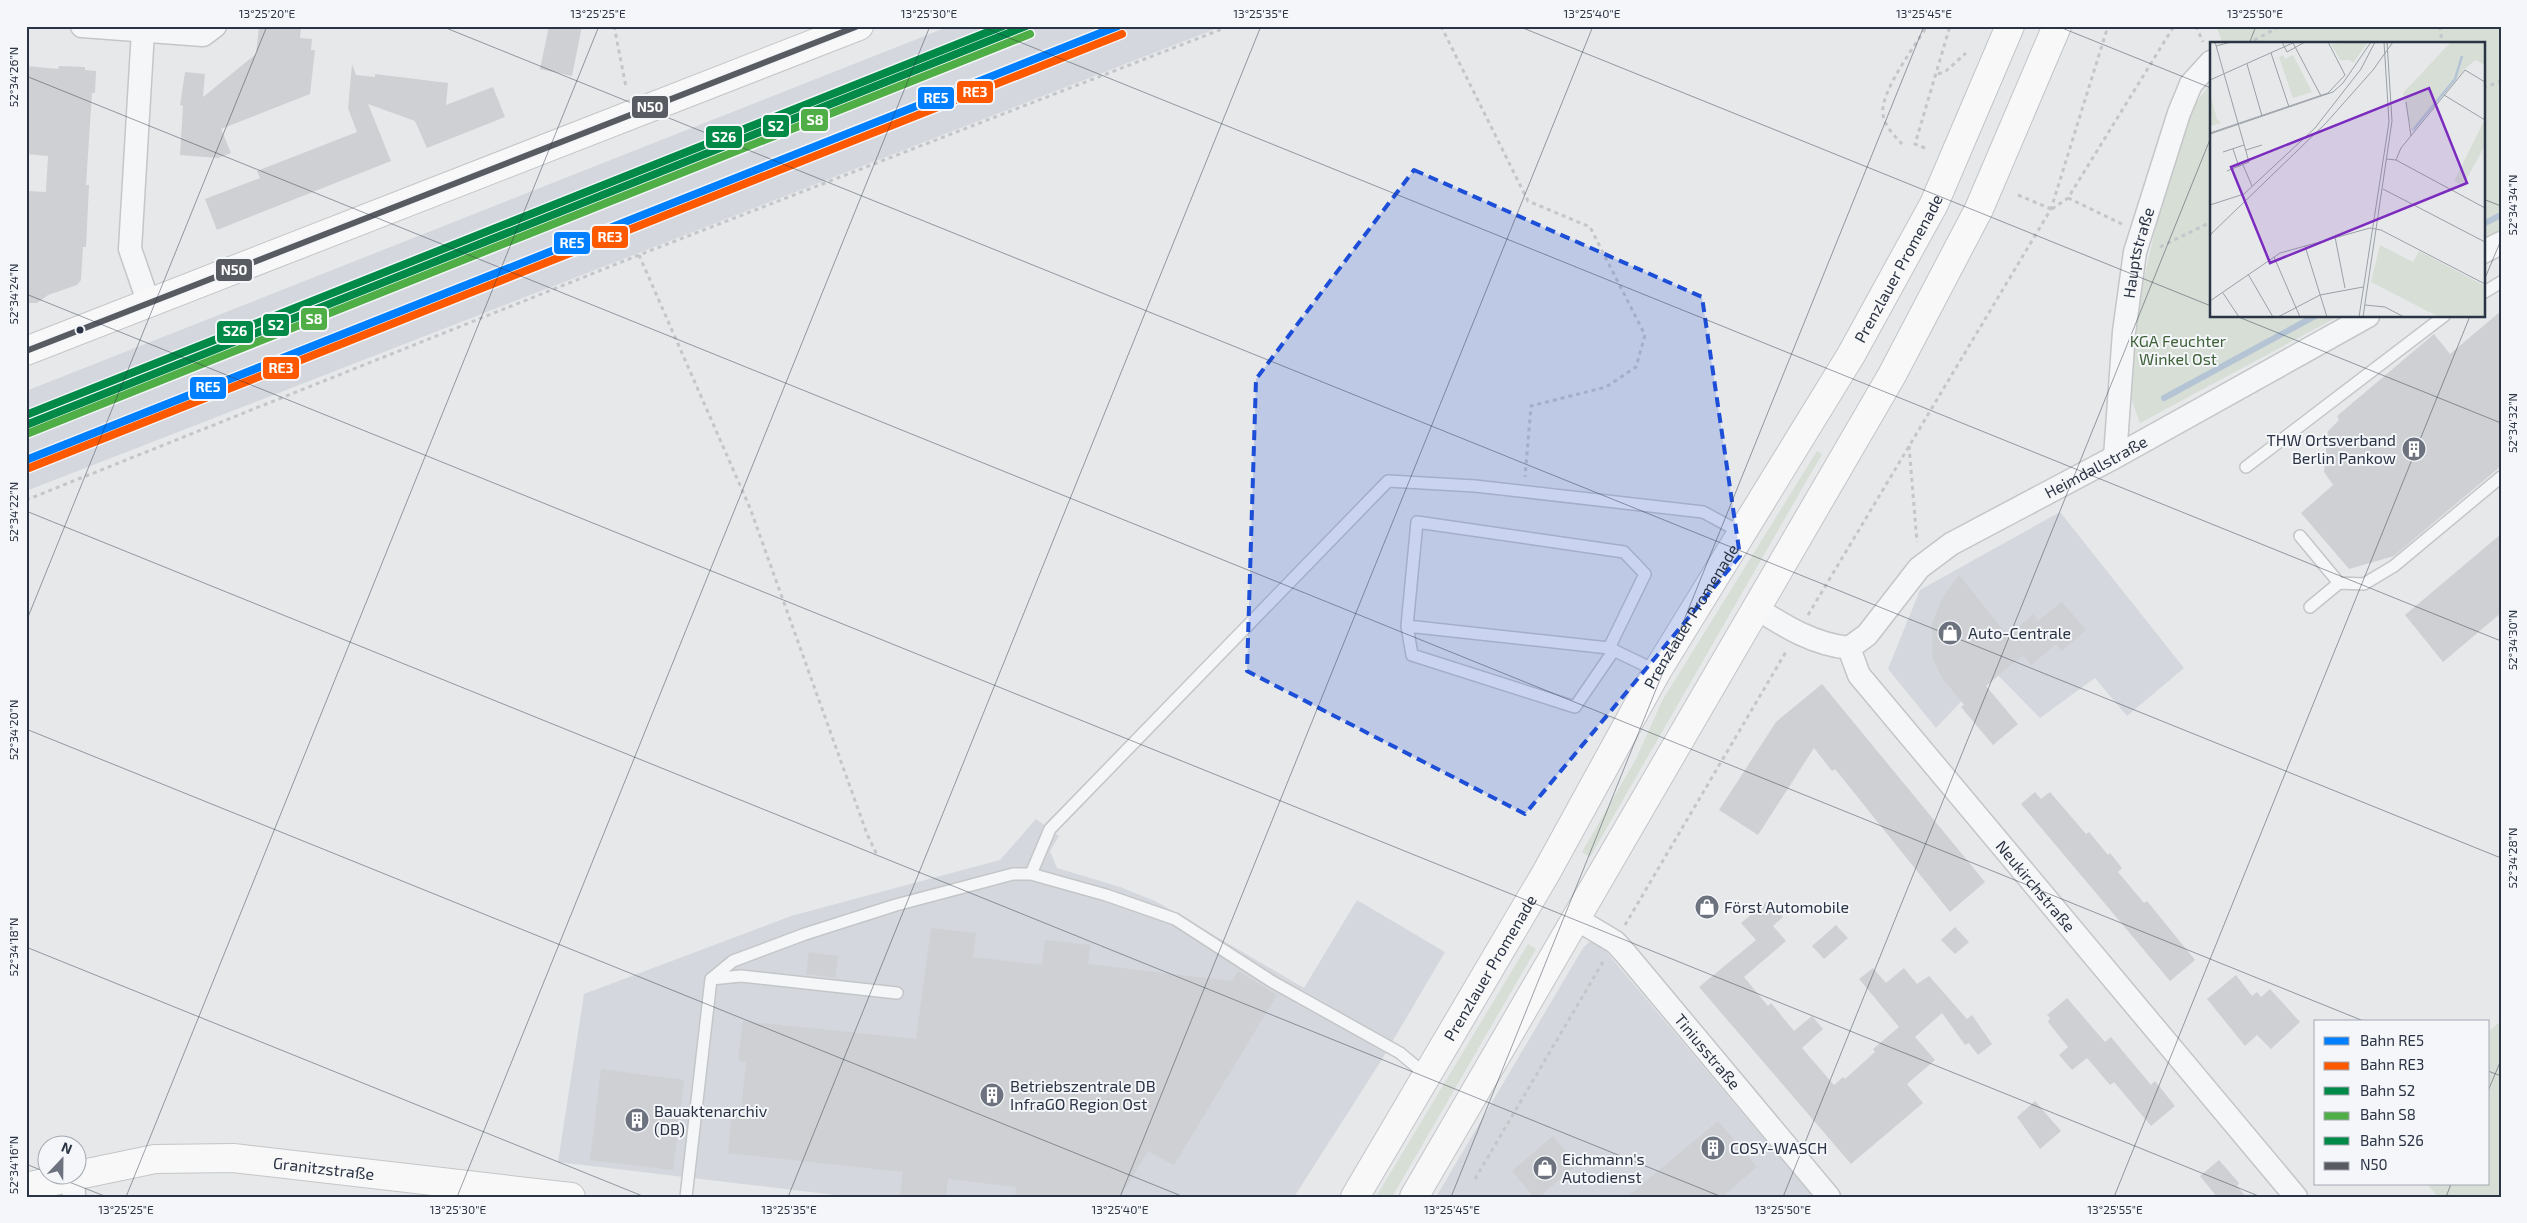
<svg xmlns="http://www.w3.org/2000/svg" width="2527" height="1223" font-family="'Exo 2',sans-serif">
	<style>
		.built { fill: #d4d7dd }
		.green { fill: #d6ded6 }
		.lines { fill: none; stroke-linecap: round; stroke-linejoin: round }
		.stream { stroke: #b4c4d5; stroke-width: 6 }
		.building { fill: #ced0d3 }
		.service-casing { stroke: #c4c6c8; stroke-width: 14 }
		.minor-casing { stroke: #c4c6c8; stroke-width: 25 }
		.secondary-casing { stroke: #c4c6c8; stroke-width: 30 }
		.primary-casing { stroke: #c2c5c8; stroke-width: 30 }
		.path { stroke: #c5c6ca; stroke-width: 3; stroke-dasharray: 4 4; stroke-linecap: butt }
		.service { stroke: #f5f6f7; stroke-width: 11 }
		.minor { stroke: #f5f6f7; stroke-width: 22 }
		.secondary { stroke: #f8f8f8; stroke-width: 28 }
		.primary { stroke: #f8f8f8; stroke-width: 28 }
		.bus-1-casing { stroke: #f4f6f9; stroke-width: 10 }
		.bus-1 { stroke: #595b62; stroke-width: 6 }
		.rail-1-casing { stroke: #f4f6f9; stroke-width: 11 }
		.rail-2-casing { stroke: #f4f6f9; stroke-width: 11 }
		.rail-3-casing { stroke: #f4f6f9; stroke-width: 11 }
		.rail-4-casing { stroke: #f4f6f9; stroke-width: 11 }
		.rail-5-casing { stroke: #f4f6f9; stroke-width: 11 }
		.rail-1 { stroke: #0080ff; stroke-width: 8 }
		.rail-2 { stroke: #ff5900; stroke-width: 8 }
		.rail-3 { stroke: #018a47; stroke-width: 8 }
		.rail-4 { stroke: #50ae47; stroke-width: 8 }
		.rail-5 { stroke: #018a47; stroke-width: 8 }
		.marked { fill: #1d4ed8; fill-opacity: 0.2; stroke: #1d4ed8; stroke-width: 4; stroke-dasharray: 10 6; stroke-linejoin: round }
		.ticks { fill: none; stroke: #2b3445; stroke-width: 1; stroke-opacity: 0.45 }
		.bus-dot { fill: #2b3445; stroke: #f4f6f9; stroke-width: 2 }
		.labels { text-anchor: middle; stroke-width: 4; stroke-linejoin: round; paint-order: stroke }
		.street-label { font-size: 16px; fill: #2b3445; stroke: #f4f6f9 }
		.park-label { font-size: 16px; fill: #3f6138; stroke: #f4f6f9 }
		.poi-label { font-size: 16px; fill: #2b3445; stroke: #f4f6f9; text-anchor: start }
		.inset-river { fill: none; stroke: #b4c4d5; stroke-width: 2.5 }
		.inset-road { fill: none; stroke: #9ba0a8; stroke-width: 1 }
		.view { fill: #7b2cbf; fill-opacity: 0.15; stroke: #7b2cbf; stroke-width: 2.5 }
		.inset-edge { fill: none; stroke: #2b3445; stroke-width: 2.5 }
		.line-badge { stroke: #f4f6f9; stroke-width: 2 }
		.badge-label { font-size: 14px; text-anchor: middle; font-weight: bold; fill: #fff }
		.neatline { fill: none; stroke: #2b3445; stroke-width: 2 }
		.ticks-label { font-size: 12px; text-anchor: middle; fill: #2b3445 }
	</style>
	<rect width="100%" height="100%" fill="#e6e8ea"/>
	<path class="built" d="M950,26H1223L26,491V391Z
		M2060,512L2184,668L2127,716L2095,678L2040,718L1992,669L1936,728L1888,669L1920,590Z
		M1036,819L1059,836L1050,851L1057,868L1120,887L1157,902L1304,988L1357,900L1445,952L1381,1061L1294,1197H853L558,1162L584,994L791,916L1000,860Z
		M1589,942H1598L1813,1197H1436L1583,948Z"/>
	<path class="green" d="M2216,26H2501V229L2483,239V44H2223Z
		M2211,83V316H2339L2140,423L2128,389L2136,312L2165,188L2190,111Z
		M1817,451L1822,454L1590,857L1582,852L1636,759L1662,701Z
		M1528,944L1536,949L1392,1197H1376Z
		M2501,1021V1197H2438L2427,1184H2488V1032Z"/>
	<g class="lines">
		<path class="stream" d="M2483,224L2501,215
			M2164,398L2315,316"/>
	</g>
	<path class="building" d="M259,26H301L300,38L312,39L311,50H315L310,94L221,129L231,153L218,158L180,155L183,106L180,105L185,72L205,74L203,97L256,54Z
		M549,26H582L572,76L540,69Z
		M352,64L356,75L375,77V74L448,83L446,105L493,87L505,117L427,148L415,121L368,104L391,161L217,230L205,199L260,178L257,171L357,132L348,108Z
		M26,66L58,69L59,66L85,67V70L96,71L95,93H92L86,185H89L86,247H83L81,280L77,285L48,295L37,303H26V191L46,192L48,156L26,154Z
		M2501,311V466L2394,556L2349,569L2301,513L2333,485L2324,472L2328,431L2339,420L2337,416L2434,334L2450,354Z
		M2501,534V613L2443,662L2405,615Z
		M1959,575L2008,636L2033,614L2038,621L2062,602L2086,630L2062,651L2056,644L2031,665L2023,655L1986,686L2018,724L1993,745L1961,707L1964,705L1943,679L1933,659L1932,623L1943,597Z
		M1822,684L1985,882L1950,912L1835,769L1832,771L1814,748L1758,835L1719,810L1776,722Z
		M2035,792L2041,799L2050,792L2086,834L2089,832L2108,855L2110,853L2122,868L2118,872L2144,903L2147,901L2195,960L2170,981L2021,804Z
		M1769,900L1783,917L1773,926L1786,941L1744,977L1768,1006L1771,1003L1794,1031L1812,1016L1823,1029L1802,1048L1834,1085L1843,1077L1845,1079L1875,1052L1873,1049L1899,1027L1859,979L1873,968L1886,983L1904,968L1917,984L1929,976L1967,1019L1972,1015L1992,1044L1978,1055L1969,1043L1965,1045L1942,1013L1915,1037L1935,1060L1907,1084L1923,1103L1851,1164L1699,987L1756,940L1741,923Z
		M1836,925L1848,938L1824,959L1812,946Z
		M1955,927L1969,942L1955,954L1941,940Z
		M931,928L976,933L973,957L1042,965L1045,940L1090,945L1088,964L1232,981L1238,971L1277,995L1174,1165L1148,1151L1120,1197L1062,1195V1197H1015L1016,1187L948,1179L946,1197H900L903,1172L728,1153L732,1110H741L746,1062L738,1061L743,1021L916,1039Z
		M809,952L838,956L835,978L806,974Z
		M2236,975L2252,996L2257,992L2261,997L2270,989L2300,1022L2271,1049L2257,1035L2245,1046L2207,999Z
		M2067,998L2105,1042L2111,1037L2151,1085L2155,1081L2175,1106L2151,1126L2114,1082L2110,1085L2087,1058L2072,1070L2059,1055L2068,1047L2048,1022L2050,1018L2047,1015Z
		M601,1069L684,1080L673,1170L590,1160Z
		M2035,1101L2061,1131L2040,1149L2017,1117Z
		M1718,1121L1757,1167L1722,1197H1627Z
		M1553,1136L1577,1165L1539,1197H1534L1512,1171Z
		M2219,1160L2239,1183L2237,1186L2246,1197H2217L2200,1176Z"/>
	<g class="lines">
		<defs>
			<path id="service" d="M2483,293L2501,282
				M2246,467L2444,316
				M2300,536L2339,583L2310,607
				M2339,583L2364,584L2394,566L2501,477
				M1407,626L1609,648L1657,671
				M1609,648L1645,574L1624,552L1417,522L1407,626L1412,655L1575,707L1614,650
				M1031,874L1050,829L1388,481L1475,486L1703,512L1742,533
				M711,979L741,976L897,993
				M686,1197L711,979L733,961L805,934L896,905L1013,874H1031L1106,895L1175,919L1271,981L1400,1053L1425,1074"/>
			<g id="minor">
				<path d="M82,26L203,35L215,26"/>
				<path d="M143,31L130,249L149,304"/>
				<path d="M2483,252L2501,243"/>
				<path id="s1" d="M2115,457L2124,332L2135,252L2179,113L2191,84L2211,62"/>
				<path d="M1756,608C1786,627 1813,644 1849,648"/>
				<path id="s2" d="M1849,648L1859,675L2296,1197"/>
				<path id="s3" d="M1849,648L1867,635L1919,568L1951,544L2115,457L2368,316"/>
				<path id="s4" d="M1575,918L1615,942L1626,954L1829,1197"/>
				<path d="M73,1176L74,1197"/>
			</g>
			<g id="secondary">
				<path d="M26,351L859,26"/>
				<path id="s5" d="M78,1175L155,1159L233,1158L571,1197"/>
				<path d="M26,1187L77,1176"/>
			</g>
			<g id="primary">
				<path id="s6" d="M1355,1197L1546,873L1657,671L1851,355L1934,204L2010,26"/>
				<path d="M1414,1197L1892,375L1979,209L2057,26"/>
			</g>
		</defs>
		<use href="#service" class="service-casing"/>
		<use href="#minor" class="minor-casing"/>
		<use href="#secondary" class="secondary-casing"/>
		<use href="#primary" class="primary-casing"/>
		<path class="path" d="M614,26L626,87
			M1441,26L1528,201L1590,227L1645,335L1636,367L1606,387L1531,406L1525,477
			M2196,26L2203,42
			M2440,26L2442,44
			M2247,44L2281,26
			M1938,74L1946,71L1966,53
			M2483,88L2501,81
			M1902,144C1895,136 1885,127 1883,115C1879,93 1915,46 1927,26
			M1925,148L1915,144L1950,26
			M2018,195L2051,209
			M2068,198L2122,224
			M2052,209L2068,198L2174,26
			M2160,247L2211,222
			M639,255L750,508L867,834L878,857
			M1909,446L1917,542
			M26,500L639,255L1230,26
			M1808,615L2051,209L2108,26
			M1625,925L1787,650
			M1475,1179L1604,960"/>
		<use href="#service" class="service"/>
		<use href="#minor" class="minor"/>
		<use href="#secondary" class="secondary"/>
		<use href="#primary" class="primary"/>
		<defs>
			<path id="bus-1" d="M26,351L858,26"/>
		</defs>
		<use href="#bus-1" class="bus-1-casing"/>
		<use href="#bus-1" class="bus-1"/>
		<defs>
			<path id="rail-1" d="M26,460L1118,26"/>
			<path id="rail-2" d="M29,468L1122,34"/>
			<path id="rail-3" d="M26,425L1026,26"/>
			<path id="rail-4" d="M29,433L1030,34"/>
			<path id="rail-5" d="M26,415L1003,26"/>
		</defs>
		<use href="#rail-1" class="rail-1-casing"/>
		<use href="#rail-2" class="rail-2-casing"/>
		<use href="#rail-3" class="rail-3-casing"/>
		<use href="#rail-4" class="rail-4-casing"/>
		<use href="#rail-5" class="rail-5-casing"/>
		<use href="#rail-1" class="rail-1"/>
		<use href="#rail-2" class="rail-2"/>
		<use href="#rail-3" class="rail-3"/>
		<use href="#rail-4" class="rail-4"/>
		<use href="#rail-5" class="rail-5"/>
	</g>
	<path class="marked" d="M1414,170L1702,297L1740,556L1525,814L1247,671L1256,379Z"/>
	<path class="ticks" d="M441,26L2501,858M980,26L2501,641M1518,26L2211,306M2057,26L2211,88M2249,44L2256,26M26,76L2366,1022M2483,199L2501,206M2483,283L2501,240M26,294L2261,1197M2236,316L2501,423M26,511L1722,1197M26,622L267,26M26,729L1184,1197M26,947L645,1197M2488,1071L2501,1076M2488,1091L2501,1060M26,1164L48,1173M54,1176L107,1197M126,1197L599,26M457,1197L930,26M788,1197L1261,26M1120,1197L1593,26M1451,1197L1924,26M1783,1197L2211,137M2114,1197L2470,316M2446,1197L2451,1184"/>
	<defs>
		<symbol id="building-disc" viewBox="-11 -11 22 22"><circle r="9.5" fill="#6c737f" stroke="#f4f6f9"/><path d="M-4-6H4V6H1V3H-1V6H-4ZM-2.5-4.3h1.7v1.8h-1.7ZM.8-4.3h1.7v1.8H.8ZM-2.5-1h1.7V.8h-1.7ZM.8-1h1.7V.8H.8Z" fill="#fff"/></symbol>
		<symbol id="shop-disc" viewBox="-11 -11 22 22"><circle r="9.5" fill="#6c737f" stroke="#f4f6f9"/><path d="M-5-2.5h2.3a2.7 3.5 0 0 1 5.4 0H5L5.5 6h-11ZM-1.5-2.5h3a1.5 2.3 0 0 0-3 0Z" fill="#fff"/></symbol>
	</defs>
	<g fill-rule="evenodd">
		<use href="#building-disc" x="2400" y="435" width="28" height="28"/>
		<use href="#shop-disc" x="1936" y="619" width="28" height="28"/>
		<use href="#shop-disc" x="1693" y="893" width="28" height="28"/>
		<use href="#building-disc" x="978" y="1081" width="28" height="28"/>
		<use href="#building-disc" x="623" y="1106" width="28" height="28"/>
		<use href="#building-disc" x="1699" y="1134" width="28" height="28"/>
		<use href="#shop-disc" x="1531" y="1154" width="28" height="28"/>
	</g>
	<circle class="bus-dot" cx="80" cy="330" r="4.5"/>
	<g class="labels">
		<g class="street-label">
			<text dy="6" stroke="none"><textPath href="#s1" startOffset="206">Hauptstraße</textPath></text>
			<text dy="6" stroke="none"><textPath href="#s6" startOffset="1076">Prenzlauer Promenade</textPath></text>
			<text dy="6" stroke="none"><textPath href="#s3" startOffset="311">Heimdallstraße</textPath></text>
			<text dy="6" stroke="none"><textPath href="#s6" startOffset="671">Prenzlauer Promenade</textPath></text>
			<text dy="6" stroke="none"><textPath href="#s2" startOffset="304">Neukirchstraße</textPath></text>
			<text dy="6" stroke="none"><textPath href="#s6" startOffset="266">Prenzlauer Promenade</textPath></text>
			<text dy="6" stroke="none"><textPath href="#s4" startOffset="190">Tiniusstraße</textPath></text>
			<text dy="6" stroke="none"><textPath href="#s5" startOffset="248">Granitzstraße</textPath></text>
		</g>
		<g class="park-label">
			<text x="2178" y="347">KGA Feuchter<tspan x="2178" dy="18">Winkel Ost</tspan></text>
		</g>
		<g class="poi-label">
			<text x="2396" y="446" text-anchor="end">THW Ortsverband<tspan x="2396" dy="18">Berlin Pankow</tspan></text>
			<text x="1968" y="639">Auto-Centrale</text>
			<text x="1724" y="913">Först Automobile</text>
			<text x="1010" y="1092">Betriebszentrale DB<tspan x="1010" dy="18">InfraGO Region Ost</tspan></text>
			<text x="654" y="1117">Bauaktenarchiv<tspan x="654" dy="18">(DB)</tspan></text>
			<text x="1730" y="1154">COSY-WASCH</text>
			<text x="1562" y="1165">Eichmann's<tspan x="1562" dy="18">Autodienst</tspan></text>
		</g>
	</g>
	<g transform="translate(2210 42)">
		<rect width="275" height="275" fill="#e6e8ea"/>
		<path d="M158,0L143,21L140,18H130L121,2ZM241,0H275V23L265,18L254,28L202,91L193,51ZM73,13L75,17L83,13L102,50L83,56L69,15ZM0,52L7,77L11,81L0,84ZM274,79L275,103L253,144L244,139L241,145ZM170,203L203,220L209,209L275,244V275H229L161,240Z" fill="#d6ded6"/>
		<path class="inset-river" d="M203,88L245,37L252,14"/>
		<path class="inset-road" d="M5,0L39,120L17,129M72,0L77,10L95,0M83,1L111,54M6,4L21,0M61,11L79,65M37,22L52,74M0,38L85,0M234,53L275,78M196,60L201,94M0,91L118,51L135,33L118,0M0,92L123,50L133,41L161,0M23,107L29,125M36,108L52,103M13,110L34,103M177,117L186,118L275,166M186,118L191,106L255,28L275,40M33,123L42,144M173,147L275,200M0,163L34,152L105,86L151,27L165,0M0,193L116,81L163,28L183,0M125,195L135,246M95,204L117,275M64,215L90,275M38,232L63,275M13,251L29,275M0,259L70,211L160,186L171,188L275,242M155,263L175,265L194,275M68,275L110,253L153,245M149,275L179,80L174,0M153,275L182,79L177,0"/>
		<path class="view" d="M219,46L257,141L60,221L21,125Z"/>
		<rect width="275" height="275" class="inset-edge"/>
	</g>
	<g class="line-badge">
		<rect x="956" y="80" width="38" height="24" rx="5" fill="#ff5900"/>
		<rect x="917" y="86" width="38" height="24" rx="5" fill="#0080ff"/>
		<rect x="631" y="95" width="38" height="24" rx="5" fill="#595b62"/>
		<rect x="800" y="108" width="29" height="24" rx="5" fill="#50ae47"/>
		<rect x="762" y="114" width="28" height="24" rx="5" fill="#018a47"/>
		<rect x="705" y="125" width="38" height="24" rx="5" fill="#018a47"/>
		<rect x="591" y="225" width="38" height="24" rx="5" fill="#ff5900"/>
		<rect x="553" y="231" width="38" height="24" rx="5" fill="#0080ff"/>
		<rect x="215" y="258" width="38" height="24" rx="5" fill="#595b62"/>
		<rect x="300" y="307" width="28" height="24" rx="5" fill="#50ae47"/>
		<rect x="262" y="313" width="28" height="24" rx="5" fill="#018a47"/>
		<rect x="216" y="320" width="38" height="24" rx="5" fill="#018a47"/>
		<rect x="262" y="356" width="38" height="24" rx="5" fill="#ff5900"/>
		<rect x="189" y="376" width="38" height="24" rx="5" fill="#0080ff"/>
	</g>
	<g class="badge-label">
		<text x="975" y="97">RE3</text>
		<text x="936" y="103">RE5</text>
		<text x="650" y="112">N50</text>
		<text x="815" y="125">S8</text>
		<text x="776" y="131">S2</text>
		<text x="724" y="142">S26</text>
		<text x="610" y="242">RE3</text>
		<text x="572" y="248">RE5</text>
		<text x="234" y="275">N50</text>
		<text x="314" y="324">S8</text>
		<text x="276" y="330">S2</text>
		<text x="235" y="336">S26</text>
		<text x="281" y="373">RE3</text>
		<text x="208" y="392">RE5</text>
	</g>
	<rect width="2527" height="1223" fill="none" stroke="#f4f6f9" stroke-width="55"/>
	<rect x="2314" y="1020" width="175" height="165" fill="#f4f6f9" stroke="#a4a8b1"/>
	<rect x="2324" y="1037" width="25" height="8" fill="#0080ff" stroke="#a4a8b1"/>
	<text x="2360" y="1046" font-size="15" fill="#2b3445">Bahn RE5</text>
	<rect x="2324" y="1062" width="25" height="8" fill="#ff5900" stroke="#a4a8b1"/>
	<text x="2360" y="1070" font-size="15" fill="#2b3445">Bahn RE3</text>
	<rect x="2324" y="1087" width="25" height="8" fill="#018a47" stroke="#a4a8b1"/>
	<text x="2360" y="1096" font-size="15" fill="#2b3445">Bahn S2</text>
	<rect x="2324" y="1112" width="25" height="8" fill="#50ae47" stroke="#a4a8b1"/>
	<text x="2360" y="1120" font-size="15" fill="#2b3445">Bahn S8</text>
	<rect x="2324" y="1137" width="25" height="8" fill="#018a47" stroke="#a4a8b1"/>
	<text x="2360" y="1146" font-size="15" fill="#2b3445">Bahn S26</text>
	<rect x="2324" y="1162" width="25" height="8" fill="#595b62" stroke="#a4a8b1"/>
	<text x="2360" y="1170" font-size="15" fill="#2b3445">N50</text>
	<g transform="translate(62 1160) rotate(22)"><circle r="24" fill="#f4f6f9" stroke="#a4a8b1"/>
	<path d="M0-4L9 19L0 12L-9 19Z" fill="#6c737f"/>
	<text y="-8" font-size="14" font-weight="bold" text-anchor="middle" fill="#2b3445">N</text>
	</g>
	<rect x="28" y="28" width="2472" height="1168" class="neatline"/>
	<g class="ticks-label">
		<text x="267" y="18">13°25'20"E</text>
		<text x="598" y="18">13°25'25"E</text>
		<text x="929" y="18">13°25'30"E</text>
		<text x="1261" y="18">13°25'35"E</text>
		<text x="1592" y="18">13°25'40"E</text>
		<text x="1924" y="18">13°25'45"E</text>
		<text x="2255" y="18">13°25'50"E</text>
		<text transform="translate(14 77) rotate(-90)" y="4">52°34'26"N</text>
		<text transform="translate(2513 205) rotate(-90)" y="4">52°34'34"N</text>
		<text transform="translate(14 294) rotate(-90)" y="4">52°34'24"N</text>
		<text transform="translate(2513 423) rotate(-90)" y="4">52°34'32"N</text>
		<text transform="translate(14 512) rotate(-90)" y="4">52°34'22"N</text>
		<text transform="translate(2513 640) rotate(-90)" y="4">52°34'30"N</text>
		<text transform="translate(14 730) rotate(-90)" y="4">52°34'20"N</text>
		<text transform="translate(2513 858) rotate(-90)" y="4">52°34'28"N</text>
		<text transform="translate(14 947) rotate(-90)" y="4">52°34'18"N</text>
		<text transform="translate(14 1165) rotate(-90)" y="4">52°34'16"N</text>
		<text x="126" y="1214">13°25'25"E</text>
		<text x="458" y="1214">13°25'30"E</text>
		<text x="789" y="1214">13°25'35"E</text>
		<text x="1120" y="1214">13°25'40"E</text>
		<text x="1452" y="1214">13°25'45"E</text>
		<text x="1783" y="1214">13°25'50"E</text>
		<text x="2115" y="1214">13°25'55"E</text>
	</g>
</svg>
